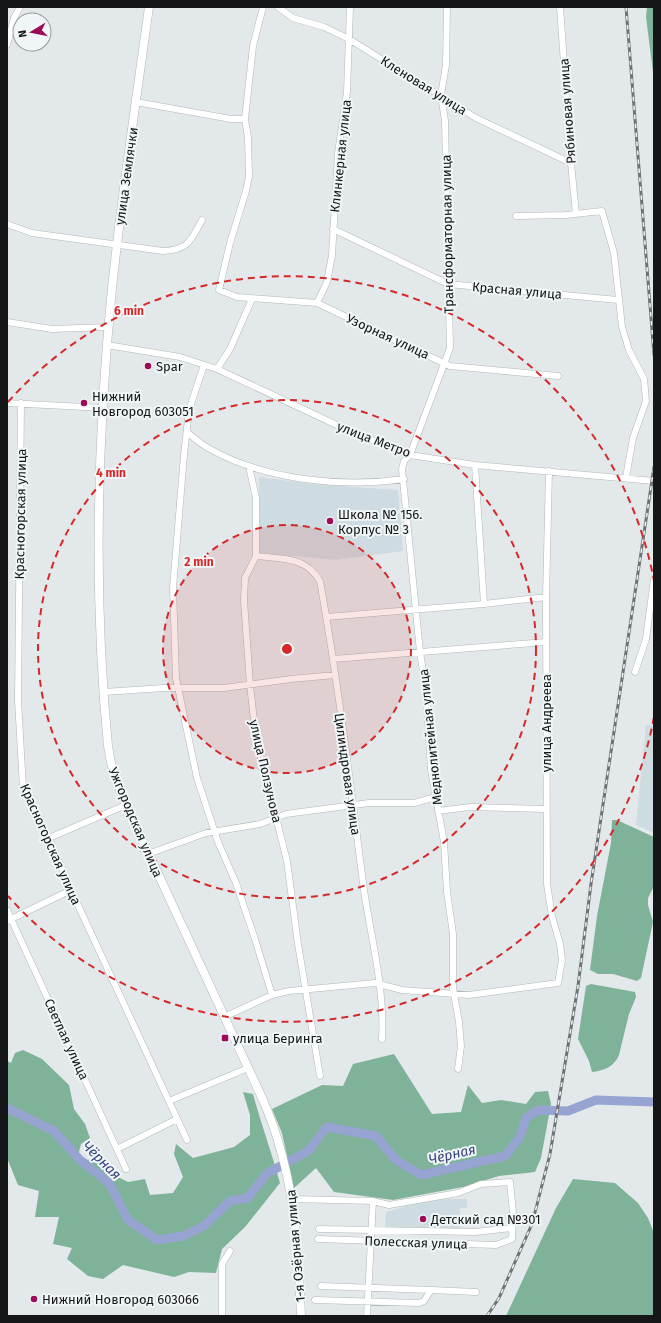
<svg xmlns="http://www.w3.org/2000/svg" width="661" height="1323" font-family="'Fira Sans',sans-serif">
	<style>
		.built { fill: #cedbe0 }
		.forest { fill: #7fb399 }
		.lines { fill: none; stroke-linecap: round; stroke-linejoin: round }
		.river { stroke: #97a3d0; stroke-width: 9 }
		.minor-casing { stroke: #b2b7b8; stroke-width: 7 }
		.major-casing { stroke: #b2b7b8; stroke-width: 9 }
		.minor { stroke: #fff; stroke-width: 6 }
		.major { stroke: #fff; stroke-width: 8 }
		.rail-casing { stroke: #6f7274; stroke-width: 3 }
		.rail { stroke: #f0f5f7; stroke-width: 1.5; stroke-dasharray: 4.5; stroke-linecap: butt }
		.ring { fill: none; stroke: #d62828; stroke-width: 2; stroke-dasharray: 7 5 }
		.poi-dot { fill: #9c0b58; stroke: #f0f5f7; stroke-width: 1.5 }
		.labels { text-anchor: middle; stroke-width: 4; stroke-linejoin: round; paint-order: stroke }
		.street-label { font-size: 13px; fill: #151617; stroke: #f0f5f7 }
		.poi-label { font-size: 13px; fill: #151617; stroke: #f0f5f7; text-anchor: start }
		.water-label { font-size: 14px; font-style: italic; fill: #38427c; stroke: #f0f5f7 }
		.centre { fill: #d62828; stroke: #f0f5f7; stroke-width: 2 }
		.ring-label { font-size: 12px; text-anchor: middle; font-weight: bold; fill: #d62828; stroke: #f0f5f7; stroke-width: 4; stroke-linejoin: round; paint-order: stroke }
	</style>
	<rect width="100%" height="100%" fill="#e3e8ea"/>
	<path class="built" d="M259,477L312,484L398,490L403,551L335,560L260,553Z
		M646,725L654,726V833L636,825Z
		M448,1199H467V1208H460V1228L385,1227L386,1212L424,1201Z"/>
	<path class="forest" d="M647,7H654V80L646,17Z
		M612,820H617L654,837V886L648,898V905L653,922L641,978L637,981L613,974H598L590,970L597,916L611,843Z
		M591,984L635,992L636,997L629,1014L619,1055C614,1067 603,1071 592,1072L589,1061L578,1039L586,986Z
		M23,1050L42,1059L69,1085L74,1109L85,1124L90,1138L81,1144L78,1156L88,1160L98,1156L116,1176L128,1182L145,1179L150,1195L173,1193L183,1177L174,1154L176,1144L193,1158L234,1147L250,1135V1115L243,1092L253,1094C261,1124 272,1153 280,1183L245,1227L222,1249L216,1273L189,1272L174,1277L123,1265L103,1279L88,1276L67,1259L72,1248L53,1244L59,1217H35L39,1191L18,1185L7,1158V1061L11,1063L15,1053Z
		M394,1054L432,1114L461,1112L468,1085L482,1103L501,1100L526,1104L535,1092L548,1091L551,1104L541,1158L535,1172L499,1176L463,1187L393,1200L334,1192L316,1168L294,1188L282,1133L272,1109L322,1085L343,1086L353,1064Z
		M573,1179L615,1183L638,1203L648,1218L654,1233V1316H506L556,1208Z"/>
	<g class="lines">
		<path class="river" d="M7,1108L54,1131L79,1159L109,1183L128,1220L157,1240L183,1236L204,1226L230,1201L248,1198L266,1174L308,1151L327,1127L376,1136L396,1160L421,1175L505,1156L520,1137L526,1118L538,1110L568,1111L596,1100L654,1102"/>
		<defs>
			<path id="minor" d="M263,7L253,46L245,119L248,138L249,176L246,191L230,243L219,290L237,297L317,303L450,366L558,376
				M278,7L293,18L324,27L349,39L476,118L571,163
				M447,7L446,65L441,95L445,121L450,348L410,455L404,461L402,469L420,652L426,690L431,770L444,842L447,892L453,934V988L459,1022L461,1046L458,1069
				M560,7L571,163L576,214
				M7,45L14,18L20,7
				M136,102L231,119H245
				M516,216L566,215L602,211L614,253L622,327L629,350L644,379L646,401L633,438L626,477
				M7,224L32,233L163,251C189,250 191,240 202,220
				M333,229L448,284L618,300
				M317,303L327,282L332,255L338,153L347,92L350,7
				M7,322L52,329L109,327
				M107,345L180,357L217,369L354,433L410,455L475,465L654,481
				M204,365L189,410L184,455L173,588L176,678L197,778L218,842L236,883L255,939L272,995
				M217,369L230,349L252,299
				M7,403L104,408
				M21,403L18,700L23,788L49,838L71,890L187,1140
				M188,433C195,439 202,445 210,449C265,480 342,488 404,479
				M475,465L484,604
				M249,466L256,498V556L245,578L244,600L250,685L256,738L287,861L298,944L320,1076
				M256,556C282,559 305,556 320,581C338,681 350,782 363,883C370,935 385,986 382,1039
				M326,617L484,604L546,597
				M333,659L546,642
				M635,672L646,639L654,579
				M104,692L164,688H224L291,679L335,675
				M438,811L470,807L546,809
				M49,838L126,805
				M148,854L206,833L260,824L286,814L369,803H414L436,797
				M7,910L126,1169
				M7,921L71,890
				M224,1017L272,995L289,991L375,983L402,990L469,995L558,983L562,960L560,944L552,916L547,884L546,597L549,471
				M169,1101L248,1068
				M117,1149L177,1119
				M292,1199L373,1201L389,1205L458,1193L481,1184L510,1182L513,1213L512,1239L496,1245L318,1239
				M319,1229L475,1232L512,1228
				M321,1286L431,1290
				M315,1300L419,1303L424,1301L431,1290L476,1292
				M222,1316V1264L230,1251
				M367,1316L373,1201"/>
			<path id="major" d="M149,7C136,101 122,194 112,288C97,440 93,594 108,746L111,763L122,796L263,1100C294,1171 298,1240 301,1316"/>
		</defs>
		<use href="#minor" class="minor-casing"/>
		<use href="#major" class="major-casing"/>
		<use href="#minor" class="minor"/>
		<use href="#major" class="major"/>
		<defs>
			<path id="rail" d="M626,7L654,355
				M487,1316L499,1298L532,1224L550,1154L578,986L591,884L654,467"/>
		</defs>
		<use href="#rail" class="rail-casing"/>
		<use href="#rail" class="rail"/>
	</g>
	<circle cx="287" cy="649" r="124" fill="#d62828" fill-opacity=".12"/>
	<g class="ring">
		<circle cx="287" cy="649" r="124"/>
		<circle cx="287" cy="649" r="249"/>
		<path d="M654 717A373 373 0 0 1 8 896M8 402A373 373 0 0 1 654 581"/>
	</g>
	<g class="poi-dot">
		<circle cx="148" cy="366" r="4"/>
		<circle cx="84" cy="403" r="4"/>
		<circle cx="330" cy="521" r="4"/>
		<rect x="221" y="1034" width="8" height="8" rx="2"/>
		<circle cx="423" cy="1219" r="4"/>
		<circle cx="34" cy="1299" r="4"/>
	</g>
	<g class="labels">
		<g class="street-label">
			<text transform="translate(424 85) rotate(32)" y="5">Кленовая улица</text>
			<text transform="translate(567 111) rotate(-94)" y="5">Рябиновая улица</text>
			<text transform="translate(340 156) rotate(-84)" y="5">Клинкерная улица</text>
			<text transform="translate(126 176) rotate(-82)" y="5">улица Землячки</text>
			<text transform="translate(447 234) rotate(-91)" y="5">Трансформаторная улица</text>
			<text transform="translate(517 290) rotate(5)" y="5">Красная улица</text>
			<text transform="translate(388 336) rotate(25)" y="5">Узорная улица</text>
			<text transform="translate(374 439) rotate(21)" y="5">улица Метро</text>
			<text transform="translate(20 514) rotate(-89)" y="5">Красногорская улица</text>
			<text transform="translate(546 723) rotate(-90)" y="5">улица Андреева</text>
			<text transform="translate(430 737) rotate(-96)" y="5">Меднолитейная улица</text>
			<text transform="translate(266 771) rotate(77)" y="5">улица Ползунова</text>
			<text transform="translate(348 774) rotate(82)" y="5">Цилиндровая улица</text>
			<text transform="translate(136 822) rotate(67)" y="5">Ужгородская улица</text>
			<text transform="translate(51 844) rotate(66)" y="5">Красногорская улица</text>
			<text transform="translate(67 1039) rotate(65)" y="5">Светлая улица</text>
			<text transform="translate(416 1242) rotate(2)" y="5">Полесская улица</text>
			<text transform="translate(295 1246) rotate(-95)" y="5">1-я Озёрная улица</text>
		</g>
		<g class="poi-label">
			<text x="156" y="371">Spar</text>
			<text x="92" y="401">Нижний<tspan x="92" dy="15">Новгород 603051</tspan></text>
			<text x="338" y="519">Школа № 156.<tspan x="338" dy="15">Корпус № 3</tspan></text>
			<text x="233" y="1043">улица Беринга</text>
			<text x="431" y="1224">Детский сад №301</text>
			<text x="42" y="1304">Нижний Новгород 603066</text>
		</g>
		<g class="water-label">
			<text transform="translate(452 1154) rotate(-13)" y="5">Чёрная</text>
			<text transform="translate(102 1160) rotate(45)" y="5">Чёрная</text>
		</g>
	</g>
	<circle cx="287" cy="649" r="6" class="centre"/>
	<g class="ring-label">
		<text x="129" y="315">6 min</text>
		<text x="111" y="477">4 min</text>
		<text x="199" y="566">2 min</text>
	</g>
	<rect width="661" height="1323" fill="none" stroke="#151617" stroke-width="16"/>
	<g transform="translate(32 32) rotate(260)"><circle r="19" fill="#f0f5f7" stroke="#989c9d"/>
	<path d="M0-3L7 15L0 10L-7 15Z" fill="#9c0b58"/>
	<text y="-6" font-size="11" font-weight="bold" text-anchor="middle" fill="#151617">N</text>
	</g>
</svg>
